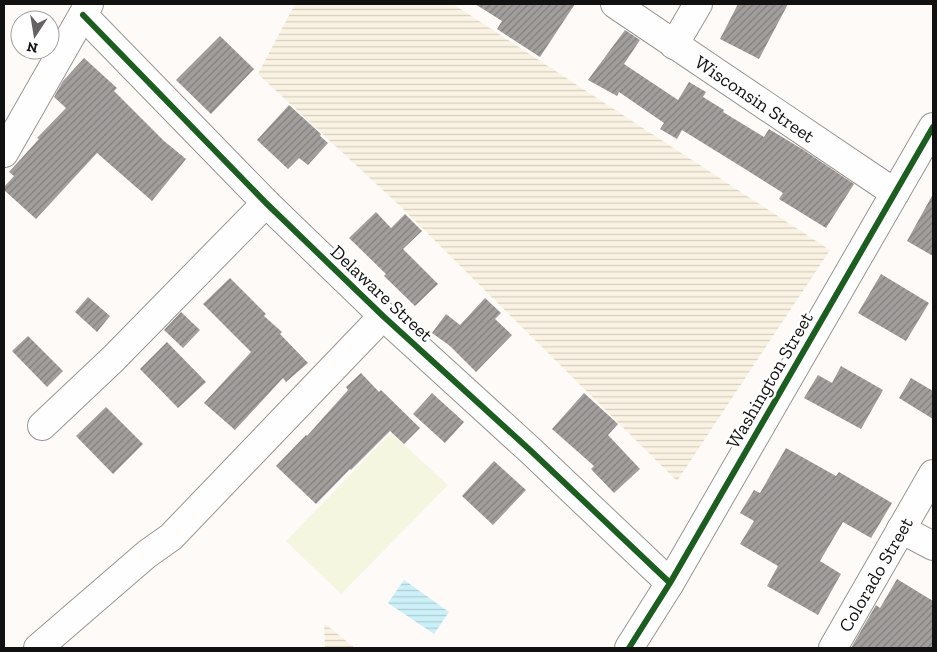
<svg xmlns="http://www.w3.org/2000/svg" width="937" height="652" font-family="'Zilla Slab',serif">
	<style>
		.farmland { fill: url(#farmland-rules) }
		.pitch { fill: #f4f6e0 }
		.water { fill: url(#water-rules) }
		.building { fill: url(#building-hatch) }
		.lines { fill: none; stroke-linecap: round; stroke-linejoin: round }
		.minor-casing { stroke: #979695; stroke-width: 30 }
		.minor { stroke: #fffefe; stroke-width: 28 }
		.cycleway-casing { stroke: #fff; stroke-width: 9 }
		.cycleway { stroke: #1b5e20; stroke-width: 6 }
		.labels { text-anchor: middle; stroke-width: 5; stroke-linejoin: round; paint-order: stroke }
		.street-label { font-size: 19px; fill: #111; stroke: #fff }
	</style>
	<defs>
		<pattern id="farmland-rules" width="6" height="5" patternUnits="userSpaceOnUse" patternTransform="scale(1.25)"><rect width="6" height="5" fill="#faf3e3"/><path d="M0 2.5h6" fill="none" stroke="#d5cfc2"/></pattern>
		<pattern id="water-rules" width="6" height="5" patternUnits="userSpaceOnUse" patternTransform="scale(1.25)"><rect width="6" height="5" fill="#ccf0f8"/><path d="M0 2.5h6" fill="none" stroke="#aecdd4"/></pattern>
		<pattern id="building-hatch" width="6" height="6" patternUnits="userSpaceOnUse" patternTransform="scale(1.25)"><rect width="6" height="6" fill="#a19e9c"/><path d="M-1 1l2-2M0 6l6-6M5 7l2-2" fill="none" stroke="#827f7e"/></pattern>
	</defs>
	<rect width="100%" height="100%" fill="#fdfaf7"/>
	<path class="farmland" d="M295,4H453L830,250L677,481L401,207L258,74Z
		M324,623L355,648H325Z"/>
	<path class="pitch" d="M391,433L448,485L341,594L286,541Z"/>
	<path class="water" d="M404,580L449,612L434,634L388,603Z"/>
	<path class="building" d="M475,4H575L540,57L497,29L502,21Z
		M738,4H788L759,59L720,39Z
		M625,30L640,40L624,64L678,100L689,82L706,92L703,97L724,110L723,112L764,137L769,129L802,149L854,184L826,228L779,199L783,193L745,169L682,130L677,139L660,129L664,123L619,92L617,96L588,80Z
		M220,36L254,69L211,114L176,80Z
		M84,58L117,88L114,91L164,141L186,159L152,201L97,153L36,219L4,190V187L14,176L9,172L39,139L37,138L66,108L54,97L63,81Z
		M289,105L321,134L320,136L328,143L308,165L299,158L288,169L257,140Z
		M933,194V256L907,241Z
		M376,212L391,228L405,214L422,231L403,249L438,284L415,306L384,276L386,274L349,238Z
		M881,274L929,303L906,341L858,313Z
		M230,278L266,314L264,316L282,332L280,334L308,363L286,382L283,378L235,430L204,403L251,352L203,304Z
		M88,297L110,316L97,332L75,312Z
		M485,298L501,313L495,319L512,335L476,372L450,346L432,333L446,314L460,325Z
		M181,312L200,330L183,348L164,330Z
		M28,336L63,371L47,387L12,351Z
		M167,342L206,382L178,408L140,369Z
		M841,366L883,390L861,429L804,398L818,375L832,383Z
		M361,373L379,392L381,390L420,428L404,444L390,431L351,470L350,469L316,504L276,466L306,435L307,436L348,390L346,387Z
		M911,378L933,391V419L899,398Z
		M432,393L464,422L445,443L413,414Z
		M584,393L618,424L608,435L640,469L614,493L591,469L594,466L552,429Z
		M106,407L143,444L113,474L76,436Z
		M786,448L836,476L839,472L892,503L871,538L843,522L820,561L841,574L818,615L767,586L778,566L740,544L754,521L740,513L754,490L760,493Z
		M494,461L526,490L493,525L462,496Z
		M897,579L933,601V648H851L876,605L880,608Z"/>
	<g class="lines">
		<defs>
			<g id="minor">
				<path id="s1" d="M615,4L895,193"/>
				<path d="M83,15L266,203L383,316L531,451L670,583"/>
				<path d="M674,45L698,4"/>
				<path d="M4,153L89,4"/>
				<path d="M42,426L113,359L266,203"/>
				<path d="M901,529L933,546"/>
				<path d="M38,648L147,554L171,537L383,316"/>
				<path d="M629,648L670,583L933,127"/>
				<path id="s2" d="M833,648L933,474"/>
			</g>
		</defs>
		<use href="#minor" class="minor-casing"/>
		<use href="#minor" class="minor"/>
		<defs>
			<path id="cycleway" d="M83,15L266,203L383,316L531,451L670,583
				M629,648L670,583L933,127"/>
		</defs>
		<use href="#cycleway" class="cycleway-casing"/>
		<use href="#cycleway" class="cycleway"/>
	</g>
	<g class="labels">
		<g class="street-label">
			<text dy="7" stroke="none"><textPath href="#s1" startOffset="169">Wisconsin Street</textPath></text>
			<text transform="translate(382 293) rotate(43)" y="7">Delaware Street</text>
			<text transform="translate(769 380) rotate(-60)" y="7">Washington Street</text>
			<text dy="7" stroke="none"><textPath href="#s2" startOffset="85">Colorado Street</textPath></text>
		</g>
	</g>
	<rect width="937" height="652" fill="none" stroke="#111111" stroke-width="10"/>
	<g transform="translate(35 35) rotate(192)"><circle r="24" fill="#ffffff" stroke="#a0a0a0"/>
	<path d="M0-4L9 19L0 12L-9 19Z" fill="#646362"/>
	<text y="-8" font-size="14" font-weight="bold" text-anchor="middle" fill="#111111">N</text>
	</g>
</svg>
